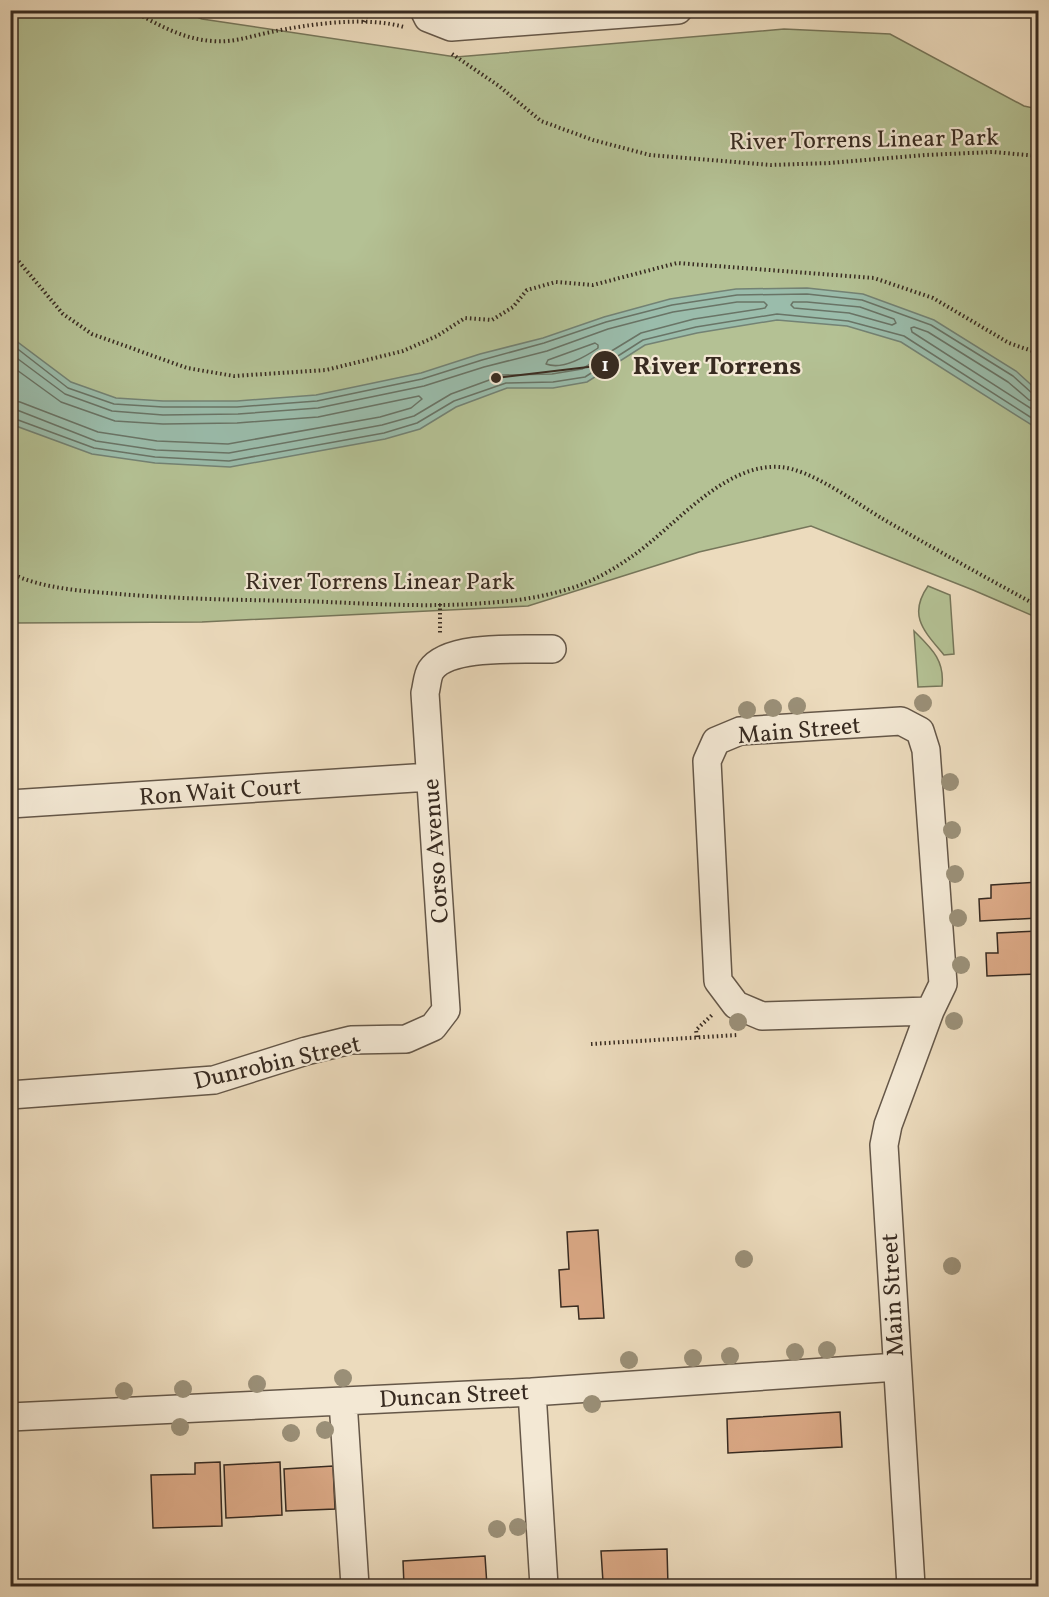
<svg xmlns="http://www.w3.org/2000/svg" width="1049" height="1597" font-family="Vollkorn,serif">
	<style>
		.green { fill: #b4c194; stroke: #76765a; stroke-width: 1.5 }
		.water { fill: #9abcab; stroke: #738274; stroke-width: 1.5 }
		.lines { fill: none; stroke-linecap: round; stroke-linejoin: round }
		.shore { stroke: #697466; stroke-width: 1.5 }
		.building { fill: #daa885; stroke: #382b21; stroke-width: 1.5 }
		.minor-casing { stroke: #655748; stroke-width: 30 }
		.path { stroke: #382b21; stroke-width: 4; stroke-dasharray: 1.5 3; stroke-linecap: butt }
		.minor { stroke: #f3e8d4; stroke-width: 27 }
		.tree { fill: #9a8f77 }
		.labels { text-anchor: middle; stroke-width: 4.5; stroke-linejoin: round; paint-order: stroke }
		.street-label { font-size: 24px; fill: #382b21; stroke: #f3e8d4 }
		.leader { fill: none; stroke: #382b21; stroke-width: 2 }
		.callout-dot { fill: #382b21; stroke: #f3e8d4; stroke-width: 2 }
		.mark-label { font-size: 18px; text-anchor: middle; font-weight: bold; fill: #fff }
		.callout-label { font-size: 26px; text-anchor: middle; font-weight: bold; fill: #382b21; stroke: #f3e8d4; stroke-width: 4.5; stroke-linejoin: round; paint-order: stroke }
	</style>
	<rect width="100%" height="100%" fill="#ecdbbd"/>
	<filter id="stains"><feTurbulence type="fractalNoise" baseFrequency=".00333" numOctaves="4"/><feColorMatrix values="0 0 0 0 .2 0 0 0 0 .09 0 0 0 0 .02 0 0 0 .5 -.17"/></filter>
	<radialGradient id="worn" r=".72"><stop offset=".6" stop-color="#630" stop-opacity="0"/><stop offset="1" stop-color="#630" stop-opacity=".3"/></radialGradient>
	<path class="green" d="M10,11H181L202,19L456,57L784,29L890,34L1024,106L1038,109V618L973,590L811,526L699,552L528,606L202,622L11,623Z
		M928,586L950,595L954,654L944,655C925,632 907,616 928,586Z
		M914,631C931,648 945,660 942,686L918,687Z"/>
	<path class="water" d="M807,288L863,294L934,320L1016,371L1038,391V429L901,342L847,326L777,320L697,333L645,345L587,382L553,388H507L456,407L420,429L385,439L230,467L155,463L92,454L16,426L11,421V328L15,340L71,382L116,398L163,401H237L316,395L421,373L480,354L543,338L604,317L670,299L736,289Z"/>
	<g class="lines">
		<path class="shore" d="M807,302L860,307L894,319L896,323L892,325L849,313L794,308L791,305L793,302Z
			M10,343L68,388L114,404L163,407H237L317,401L422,379L482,360L544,343L606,322L672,305L737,295L807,294L862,300L931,325L1013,376L1033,394L1038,395
			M595,343L598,345V348C585,357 562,370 546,364L548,360Z
			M10,353L65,394L112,411L163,415L238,414L318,408L424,386L484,367L547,351L608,329L673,312L737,302H764L767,305L765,308L694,319L641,333L582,369L552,374L503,375L451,394L414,416L382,425L229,453L156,450L96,441L17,410H10
			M10,365L61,402L115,421L163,424L237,423L318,417L419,396L422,399L411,408L380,417L228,444L157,441L98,432L20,402L10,400
			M1038,402L1029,400L1008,382L928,332L914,327L911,328L912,332L1038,413
			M10,417L94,448L155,457L229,461L384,433L417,423L454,401L506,383L553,382L585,377L643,340L696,327L777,314L848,321L904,336L1038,422"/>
	</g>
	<path class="building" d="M1038,882V918L980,921L979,899L991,898V885Z
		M1038,931V974L987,976L986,953H998L997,933Z
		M598,1230L604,1318L579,1319L578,1306L561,1307L559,1270L569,1269L567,1232Z
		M840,1412L842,1447L728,1453L727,1419Z
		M220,1462L222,1526L153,1528L151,1475L195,1474V1463Z
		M280,1462L282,1515L226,1518L224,1465Z
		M333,1466L335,1509L286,1511L284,1469Z
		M667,1549L668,1586H630V1581L603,1582L601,1551Z
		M485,1556L487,1586H404L403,1561Z"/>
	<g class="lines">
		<defs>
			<path id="minor" d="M424,10L428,18L451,27L678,10
				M10,804L430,777
				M10,1095L214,1080L306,1051L351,1040L406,1039L433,1027L446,1010L425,693C427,686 427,676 431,670C449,644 521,650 552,649
				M532,1392L544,1586
				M343,1401L355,1586
				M10,1417L532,1392L897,1367
				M911,1586L884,1145L888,1125L930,1011L943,984L926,750L920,731L901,721L740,731L716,741L707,761L718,981L736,1005L762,1016L930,1011"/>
		</defs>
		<use href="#minor" class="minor-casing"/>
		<path class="path" d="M131,10C157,24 182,39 212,41C233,43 251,36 271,32C309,24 366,16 404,27
			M364,22L369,10
			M452,54L499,86L541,121L593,140L650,155L771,165L830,163L925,155L993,152L1038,156
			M10,251L63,314L92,334L187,368L234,376L326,370L403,351L437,336L465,318L492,320L513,307L527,290L556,282L593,285L677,263L874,278L933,298L1009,343L1038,353
			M10,573C43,589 83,591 119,594C180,599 240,600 302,601C362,603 424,608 485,603C518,601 552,596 583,584C599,578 617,567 631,557C674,528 723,463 780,467C811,469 856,503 883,519C935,549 986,578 1038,606
			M440,604V633
			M697,1037L696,1030L712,1015
			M591,1044L737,1035"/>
		<use href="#minor" class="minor"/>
	</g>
	<g class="tree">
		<circle cx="923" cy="703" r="9"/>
		<circle cx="797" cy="706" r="9"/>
		<circle cx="773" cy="708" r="9"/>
		<circle cx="747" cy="710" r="9"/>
		<circle cx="950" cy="782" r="9"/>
		<circle cx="952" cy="830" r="9"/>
		<circle cx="955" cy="874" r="9"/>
		<circle cx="958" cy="918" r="9"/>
		<circle cx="961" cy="965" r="9"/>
		<circle cx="954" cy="1021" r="9"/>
		<circle cx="738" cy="1022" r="9"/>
		<circle cx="744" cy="1259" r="9"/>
		<circle cx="952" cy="1266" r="9"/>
		<circle cx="827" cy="1350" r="9"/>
		<circle cx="795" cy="1352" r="9"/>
		<circle cx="730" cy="1356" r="9"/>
		<circle cx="693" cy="1358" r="9"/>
		<circle cx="629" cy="1360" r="9"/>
		<circle cx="343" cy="1378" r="9"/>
		<circle cx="257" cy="1384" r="9"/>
		<circle cx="183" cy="1389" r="9"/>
		<circle cx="124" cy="1391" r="9"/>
		<circle cx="592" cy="1404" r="9"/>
		<circle cx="180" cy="1427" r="9"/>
		<circle cx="325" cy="1430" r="9"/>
		<circle cx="291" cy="1433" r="9"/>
		<circle cx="518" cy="1527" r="9"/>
		<circle cx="497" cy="1529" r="9"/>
	</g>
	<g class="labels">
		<g class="street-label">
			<text transform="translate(864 139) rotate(-1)" y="8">River Torrens Linear Park</text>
			<text x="380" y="589">River Torrens Linear Park</text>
			<text transform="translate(799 730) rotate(-5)" y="8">Main Street</text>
			<text transform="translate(220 791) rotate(-4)" y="8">Ron Wait Court</text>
			<text transform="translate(435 851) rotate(-94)" y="8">Corso Avenue</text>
			<text transform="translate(277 1062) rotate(-13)" y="8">Dunrobin Street</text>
			<text transform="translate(892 1295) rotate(-93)" y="8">Main Street</text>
			<text transform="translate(454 1395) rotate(-3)" y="8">Duncan Street</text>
		</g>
	</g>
	<path class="leader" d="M496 378L605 365"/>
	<g class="callout-dot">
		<circle cx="496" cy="378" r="6"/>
		<circle cx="605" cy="365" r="15"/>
	</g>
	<g class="mark-label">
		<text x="605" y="371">1</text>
	</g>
	<g class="callout-label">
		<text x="717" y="374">River Torrens</text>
	</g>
	<rect width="1049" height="1597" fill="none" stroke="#ecdbbd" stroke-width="36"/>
	<rect x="12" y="12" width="1025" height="1573" fill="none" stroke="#382b21" stroke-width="3"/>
	<rect x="18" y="18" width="1013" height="1561" fill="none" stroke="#382b21" stroke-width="1.5"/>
	<rect width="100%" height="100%" filter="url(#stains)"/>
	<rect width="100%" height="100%" fill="url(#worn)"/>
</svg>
